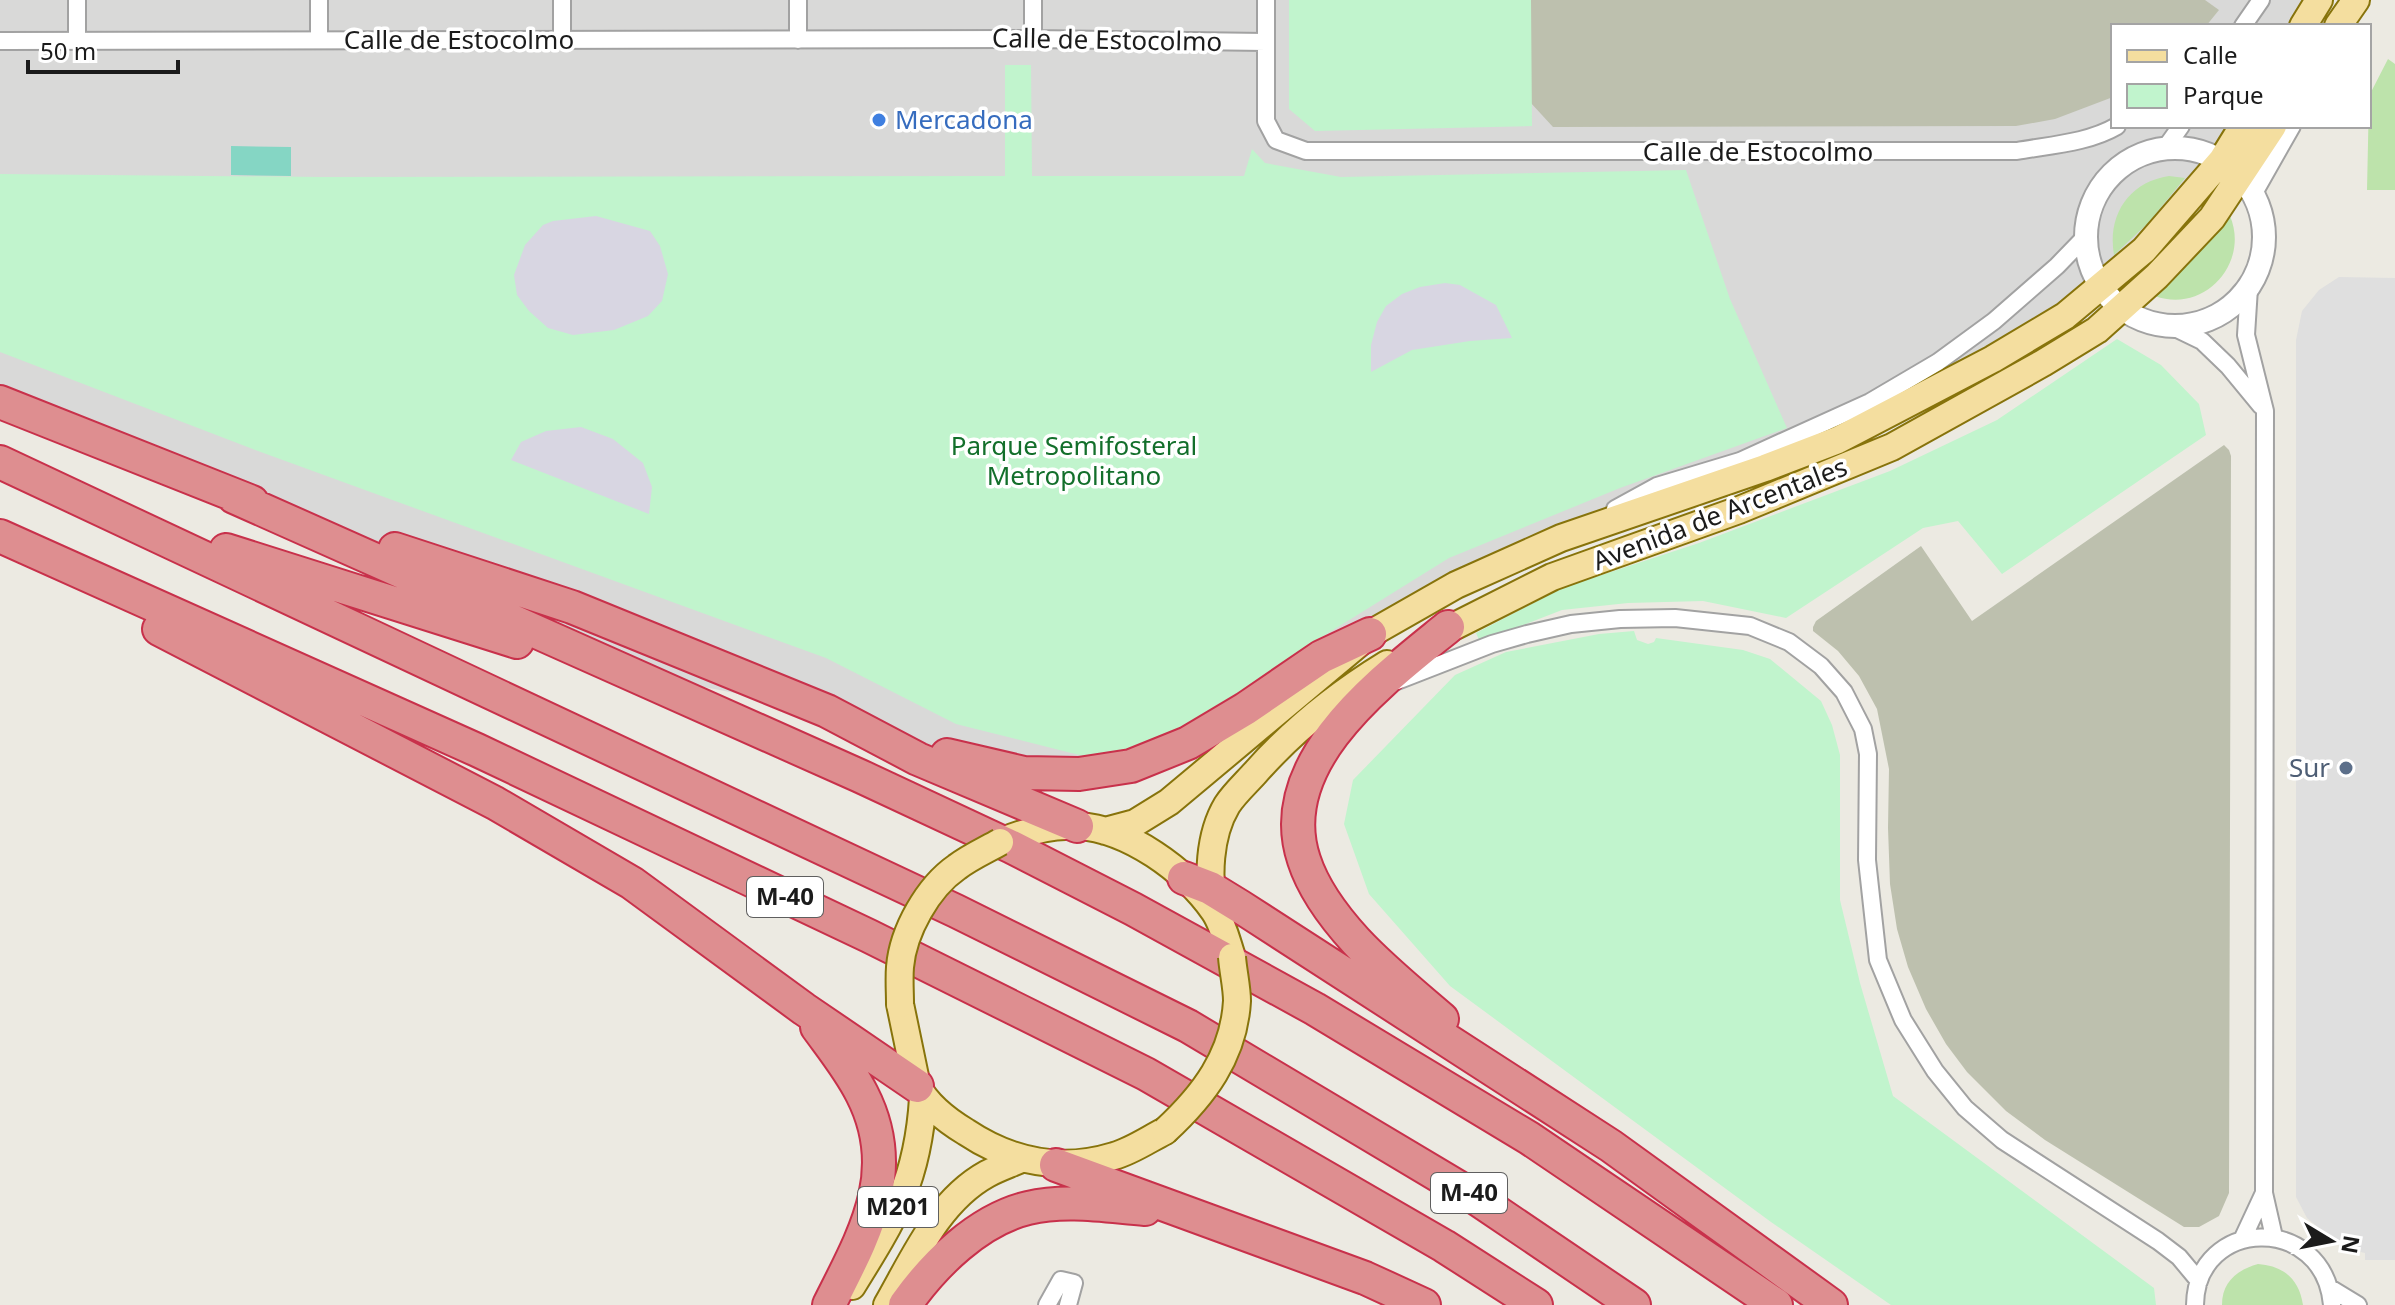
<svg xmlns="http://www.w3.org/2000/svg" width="2395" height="1305" font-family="'Noto Sans',sans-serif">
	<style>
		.residential { fill: #d9d9d8 }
		.construction { fill: #bdc0ae }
		.grass { fill: #bde3ab }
		.park { fill: #c1f4cd }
		.pitch { fill: #85d6c4 }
		.parking { fill: #dfdfdf }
		.plaza { fill: #d8d6e2 }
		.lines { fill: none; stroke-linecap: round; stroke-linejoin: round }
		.minor-casing { stroke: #a2a2a2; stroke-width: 20 }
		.tertiary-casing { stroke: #a2a2a2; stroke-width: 26 }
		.primary-casing { stroke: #87730b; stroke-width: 30 }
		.motorway-casing { stroke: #c8314b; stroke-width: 36 }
		.minor { stroke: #fff; stroke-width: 16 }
		.tertiary { stroke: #fff; stroke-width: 22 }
		.primary { stroke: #f4de9f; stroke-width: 26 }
		.motorway { stroke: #de8e90; stroke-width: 32 }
		.primary-bridge-casing { stroke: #87730b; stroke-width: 30; stroke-linecap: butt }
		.primary-bridge { stroke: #f4de9f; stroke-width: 26 }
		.shop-dot { fill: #3f7fe0; stroke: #fff; stroke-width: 3 }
		.service-dot { fill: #5c6f8a; stroke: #fff; stroke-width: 3 }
		.labels { text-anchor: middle; stroke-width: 7; stroke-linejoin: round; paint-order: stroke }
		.shield { fill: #fff; stroke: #5f5f5f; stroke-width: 2 }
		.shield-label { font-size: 24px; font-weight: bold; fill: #1b1b1b }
		.street-label { font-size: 26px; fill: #1b1b1b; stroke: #fff }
		.shop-label { font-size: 26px; fill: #366cbe; stroke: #fff; text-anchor: start }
		.park-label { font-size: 26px; fill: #136f2b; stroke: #fff }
		.service-label { font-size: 26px; fill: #4e5e75; stroke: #fff; text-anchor: end }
	</style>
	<rect width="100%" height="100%" fill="#eceae2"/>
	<path class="residential" d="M0,0H2319L2303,26H2113V126H2243L2144,250L1918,399L1561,538L1131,766L961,759L827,711L597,666L0,409Z"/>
	<path class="construction" d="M1531,0H2205L2219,10L2206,26H2113V97L2055,119L2016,126L1553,127L1530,102Z
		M2224,445L2229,450L2231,456L2229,1193L2219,1216L2199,1227H2184L2045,1140L2006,1111L1967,1072L1946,1044L1926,1009L1908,967L1897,929L1890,884L1888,828L1889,769L1877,709L1859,676L1838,651L1813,631V627L1816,621L1921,546L1972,621Z"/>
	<path class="grass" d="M2388,59L2395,64V190H2367L2369,96Z
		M2169,176L2185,178L2148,223L2114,255C2107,215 2129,182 2169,176Z
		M2230,216C2250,263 2204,314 2155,296Z
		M2258,1264C2284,1266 2299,1279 2303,1305H2222C2222,1282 2237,1270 2258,1264Z"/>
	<path class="park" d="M1289,0H1531L1532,126L1315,131L1289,109Z
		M1005,65H1031L1032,176H1244L1252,149L1265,163L1341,177L1686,170L1730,299L1787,428L1620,488L1449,558L1317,640L1218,707L1151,746L1083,756L956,724L826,658L258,451L0,352V174L322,177L1005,176Z
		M2117,339L2161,365L2199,404L2206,435L2002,574L1958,521L1923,528L1786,618L1703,601L1628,603L1562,610L1480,642L1476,633L1562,588L1699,543L1890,471L1997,420Z
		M1634,631L1637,640L1648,644L1654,642L1656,638L1743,650L1770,659L1821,701L1832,725L1840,755V900L1860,983L1893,1096L2154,1288L2156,1305H1891L1771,1222L1450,986L1369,894L1344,824L1353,780L1455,675L1506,652L1599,634Z"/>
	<path class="pitch" d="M231,146L291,147V176L231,175Z"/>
	<path class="parking" d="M2339,277L2395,278V1260H2365V1253L2343,1248L2307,1218L2296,1197V340L2302,311L2319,290Z"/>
	<path class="plaza" d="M596,216L650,231L660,246L668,274L662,301L648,316L614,330L573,335L548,328L529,311L517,295L514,275L525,245L543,225L553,221Z
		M1445,283L1460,285L1496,305L1512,338L1470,341L1412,350L1371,372V345L1377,322L1386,306L1402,294L1420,287Z
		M581,427L613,439L643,463L652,487L649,514L511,460L521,442L546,431Z"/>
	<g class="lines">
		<defs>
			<path id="minor" d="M77,0V40
				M319,0V39
				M562,0V40
				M1266,0V121L1276,140L1306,151H2017C2050,145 2088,143 2117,126
				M2243,26L2261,0
				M1033,39V0
				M798,40V0
				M0,41L1033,39L1266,42
				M2166,147L2181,126
				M2254,193L2292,126
				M2249,288L2246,335L2265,411L2264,1193L2274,1237
				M2171,326L2202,341L2228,366L2261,406
				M1615,509L1657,486L1740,461L1870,402L1938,362L1994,321L2057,266L2086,236
				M1397,681L1492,644L1527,634L1571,624L1620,619L1675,618L1750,626L1789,642L1821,666L1844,692L1863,729L1868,754L1867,860L1878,960L1903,1020L1935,1071L1965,1108L2002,1140L2158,1241L2179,1257L2199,1281
				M2242,1240L2263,1195
				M2330,1288L2358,1305
				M1047,1305L1061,1280L1074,1283L1068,1305
				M2195,1305C2196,1217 2324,1213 2332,1305"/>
			<path id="tertiary" d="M2086 237a89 89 0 1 1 178 0a89 89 0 1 1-178 0Z"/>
			<path id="primary" d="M2303,26L2319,0
				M2338,26L2356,0
				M1431,638L1552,577L1739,510L1892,447L2043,363L2097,330L2157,276L2212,218L2273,126
				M1105,831L1135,823L1169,802L1370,634L1456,585L1561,538L1765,468L1838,440L1993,359L2065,316L2144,250L2222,160L2243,126
				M1000,842C1024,832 1051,824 1078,826C1129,829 1185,870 1214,911C1223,924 1227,942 1232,957
				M1215,912C1207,879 1209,835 1227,805C1234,794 1246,783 1255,773C1293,730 1338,694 1387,664
				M900,1004L917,1086C928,1106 946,1120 966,1132C1011,1162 1062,1172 1114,1156C1132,1151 1149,1139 1165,1131
				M852,1286C895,1217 918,1180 923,1098
				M887,1305C914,1258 938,1201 987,1174C998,1168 1010,1164 1021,1159"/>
			<path id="motorway" d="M0,402L252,502
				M0,462L956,911L1188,1026L1473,1196L1634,1305
				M234,497L860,776L1012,847L1133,909L1315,1009L1529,1138L1776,1305
				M0,536L477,750L869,936L1146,1074L1444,1246L1536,1305
				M395,549L572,607L827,711L918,759L1077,826
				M226,550L517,642
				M159,629L495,803L632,883L804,1009L917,1086
				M947,755L1024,773L1079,774L1131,766L1188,743L1245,709L1321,657L1370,634
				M1184,878L1210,888L1241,907L1611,1146L1831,1305
				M1442,1019C1413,994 1382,969 1356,941C1335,918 1314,891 1304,860C1271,762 1383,680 1448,627
				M817,1027C833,1049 850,1070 862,1094C902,1172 864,1235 829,1305
				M1056,1165L1365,1278L1424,1305
				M905,1305C934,1264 978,1220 1028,1208C1066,1199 1106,1206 1145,1209"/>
		</defs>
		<use href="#minor" class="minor-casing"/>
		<use href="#tertiary" class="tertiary-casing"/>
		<use href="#primary" class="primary-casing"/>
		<use href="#motorway" class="motorway-casing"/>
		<use href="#minor" class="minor"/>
		<use href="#tertiary" class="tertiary"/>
		<use href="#primary" class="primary"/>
		<use href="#motorway" class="motorway"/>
		<defs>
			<path id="primary-bridge" d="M900,1004C900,992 899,979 900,967C903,931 928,887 957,867C970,857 986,850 1000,842
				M1165,1131C1203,1096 1234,1056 1237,1001C1237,987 1233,971 1232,957"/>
		</defs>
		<use href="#primary-bridge" class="primary-bridge-casing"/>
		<use href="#primary-bridge" class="primary-bridge"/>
	</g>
	<circle class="shop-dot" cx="879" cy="120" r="8"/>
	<circle class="service-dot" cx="2346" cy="768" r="8"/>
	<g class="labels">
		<g class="shield">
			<rect x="747" y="877" width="76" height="40" rx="6"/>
			<rect x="1431" y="1173" width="76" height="40" rx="6"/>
			<rect x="858" y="1187" width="80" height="40" rx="6"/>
		</g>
		<g class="shield-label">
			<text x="785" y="905">M-40</text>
			<text x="1469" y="1201">M-40</text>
			<text x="898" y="1215">M201</text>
		</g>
		<g class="street-label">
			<text x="459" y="49">Calle de Estocolmo</text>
			<text transform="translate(1107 40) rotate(1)" y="9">Calle de Estocolmo</text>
			<text x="1758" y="161">Calle de Estocolmo</text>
			<text transform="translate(1720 514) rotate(-21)" y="9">Avenida de Arcentales</text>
		</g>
		<g class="shop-label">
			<text x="895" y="129">Mercadona</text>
		</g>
		<g class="park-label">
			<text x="1074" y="455">Parque Semifosteral<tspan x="1074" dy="30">Metropolitano</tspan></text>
		</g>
		<g class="service-label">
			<text x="2330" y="777">Sur</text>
		</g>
	</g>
	<rect x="2111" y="24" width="260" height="104" fill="#ffffff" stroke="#a4a4a4" stroke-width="2"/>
	<rect x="2127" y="50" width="40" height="12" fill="#f4de9f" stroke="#a4a4a4" stroke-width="2"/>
	<text x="2183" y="64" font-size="24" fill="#1b1b1b">Calle</text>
	<rect x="2127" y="84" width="40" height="24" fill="#c1f4cd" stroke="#a4a4a4" stroke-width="2"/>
	<text x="2183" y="104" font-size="24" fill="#1b1b1b">Parque</text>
	<g transform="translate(2331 1241) rotate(100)" stroke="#ffffff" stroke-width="6" paint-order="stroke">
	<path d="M0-6L14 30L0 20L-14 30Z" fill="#1b1b1b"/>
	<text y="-12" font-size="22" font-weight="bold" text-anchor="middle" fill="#1b1b1b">N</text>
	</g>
	<path d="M28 60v12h150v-12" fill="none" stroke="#1b1b1b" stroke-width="4"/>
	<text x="40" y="60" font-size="24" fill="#1b1b1b" stroke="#ffffff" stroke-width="6" paint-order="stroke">50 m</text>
</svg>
